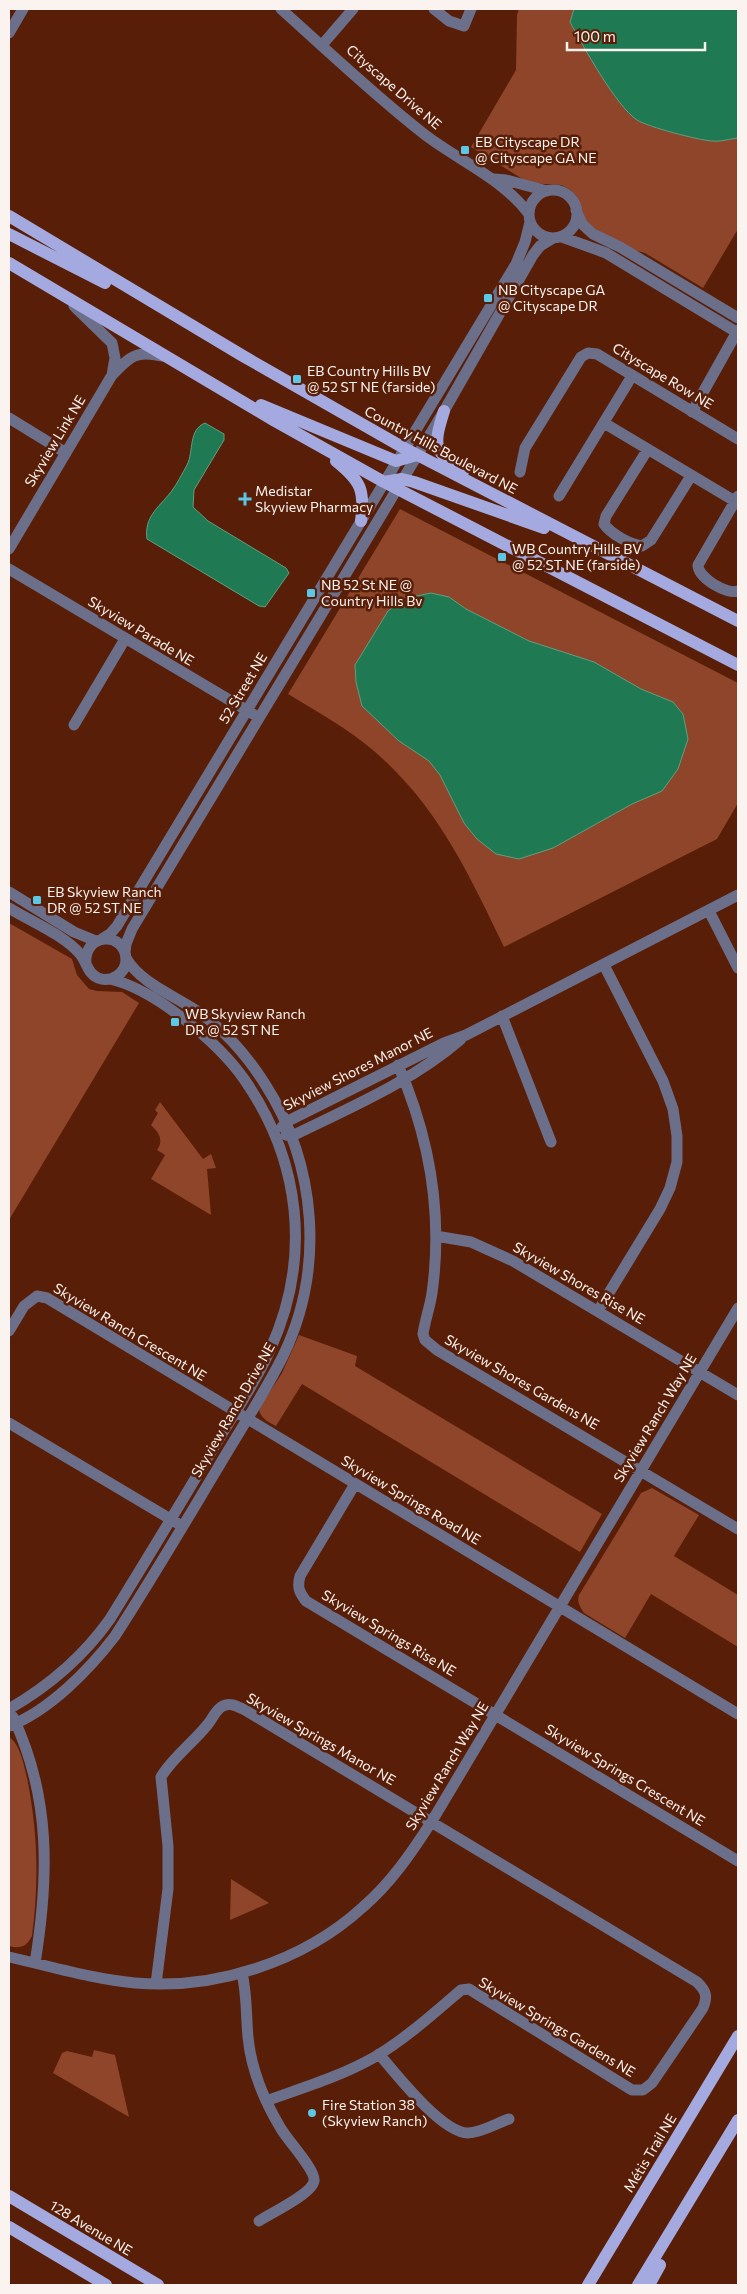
<svg xmlns="http://www.w3.org/2000/svg" width="747" height="2294" font-family="Commissioner,sans-serif">
	<style>
		.green { fill: #8f452a }
		.water { fill: #1f7952; stroke: #619e81 }
		.lines { fill: none; stroke-linecap: round; stroke-linejoin: round }
		.minor { stroke: #6c6f8a; stroke-width: 11 }
		.major { stroke: #a4aae0; stroke-width: 12 }
		.poi-dot { fill: #5bc8e7; stroke: #581e07; stroke-width: 2 }
		.labels { text-anchor: middle; stroke-width: 5; stroke-linejoin: round; paint-order: stroke }
		.street-label { font-size: 14px; fill: #fbf3f0; stroke: #581e07 }
		.poi-label { font-size: 14px; fill: #fbf3f0; stroke: #581e07; text-anchor: start }
	</style>
	<rect width="100%" height="100%" fill="#581e07"/>
	<path class="green" d="M519,9H738V229L703,288L645,253L634,250L593,228L587,223L576,196L569,189L561,185L529,183L471,147L516,70L517,15Z
		M400,509L738,683V803L717,839L504,947C469,874 437,805 374,751C348,729 318,712 288,694Z
		M9,923L72,959L77,975L89,989L97,991L122,992L139,1003L9,1220Z
		M160,1102L203,1159L211,1154L216,1168L207,1169L211,1215L151,1179L165,1155L157,1150C164,1140 159,1133 151,1125L158,1113L155,1110Z
		M299,1335L357,1356L355,1366L602,1514L580,1552L302,1384L276,1426C268,1422 259,1417 259,1408L282,1373Z
		M652,1488L699,1515L674,1556L738,1595V1647L651,1594L625,1638L584,1613C580,1606 577,1603 579,1595L641,1493Z
		M9,1737C20,1744 24,1765 27,1778C38,1832 39,1882 32,1936C26,1947 21,1949 9,1946Z
		M231,1879L269,1903L230,1920Z
		M94,2050L115,2055L129,2117L53,2073L62,2053L67,2051L92,2057Z"/>
	<path class="water" d="M574,9H738V138C730,139 720,142 712,141C698,140 648,127 637,120C616,106 583,46 570,22Z
		M205,423L224,434V440L194,490L193,507L208,521L286,568L289,573L265,607L259,606L147,539C144,517 158,508 171,492C177,484 182,474 187,465C194,451 188,430 205,423Z
		M431,593L449,597L466,609L529,641L594,662L641,689L673,702L683,714L688,739L678,769L662,791L632,804L553,848L519,859L496,854L477,839L464,823L440,775L429,761L399,741L362,706L356,682L355,665L388,611L406,598Z"/>
	<g class="lines">
		<path class="minor" d="M281,9C328,51 374,95 424,134C459,161 502,178 529,214
			M434,9L449,21L464,26L471,9
			M9,33L23,9
			M322,45L353,9
			M494,179L506,180L547,191
			M529 214a24 24 0 1 1 48 0a24 24 0 1 1-48 0Z
			M576,210L582,224L593,234L620,247L738,318
			M562,237L606,253L738,333
			M74,306L112,343L115,358L112,375
			M692,412L738,330
			M9,418L66,453
			M604,423L738,503
			M648,449L606,516L604,524C611,534 629,544 642,546L651,540L691,476
			M520,472L525,448L581,357L588,353L597,354L738,439
			M559,496L632,376
			M738,496L698,565C698,578 727,595 738,591
			M9,549L112,375C130,357 135,350 161,356
			M9,569L253,714
			M74,725L125,639
			M9,892L74,932L96,941
			M9,908C30,921 64,935 80,954C87,962 87,973 98,978C110,983 126,974 126,960C126,931 83,932 86,964
			M709,911L738,968
			M102,939L110,934L117,926L516,264L525,242L530,222
			M125,952L126,944L132,929L444,411L533,255L540,246L553,238
			M502,1016L551,1142
			M398,1065C430,1138 443,1214 432,1293C430,1307 425,1320 423,1334L425,1340L437,1350L738,1529
			M282,1127L286,1122L444,1043L466,1035L738,895
			M286,1135L292,1136C349,1108 413,1081 461,1039
			M436,1236L471,1242L513,1261L738,1395
			M598,1311L660,1209L670,1188L677,1162V1136L673,1109L663,1081L604,965
			M9,1331L24,1306L37,1296L47,1298L738,1714
			M9,1423L177,1523
			M355,1484L300,1576C297,1587 299,1592 306,1601L738,1861
			M9,1709C49,1686 83,1657 110,1619C145,1562 180,1505 214,1447C233,1415 255,1384 270,1350C312,1258 301,1161 244,1079C218,1042 154,989 110,979
			M13,1717C51,1797 49,1877 35,1963
			M9,1726C49,1711 89,1670 115,1636C150,1582 183,1526 216,1471C238,1433 263,1396 283,1356C325,1269 317,1165 265,1084C248,1057 225,1031 200,1013C176,996 141,984 126,958
			M9,1957C50,1966 92,1979 135,1983C215,1990 303,1962 363,1907C391,1883 412,1852 432,1821L738,1308
			M242,1973C247,1994 246,2016 248,2037C251,2069 264,2100 280,2127C286,2139 316,2170 314,2181C312,2194 271,2213 259,2221
			M156,1984L168,1889V1846L161,1777C173,1757 194,1742 208,1724C213,1718 216,1709 223,1706C231,1702 238,1707 245,1710L697,1982C706,1991 708,1996 703,2008L652,2083L643,2090H632L469,1989L461,1990C433,2014 404,2040 373,2058C339,2077 302,2088 266,2101
			M379,2054C396,2074 442,2133 468,2133C481,2133 497,2123 509,2119"/>
		<path class="major" d="M9,216L243,356L404,448L738,621
			M9,234L105,283
			M9,263L275,421L384,482L738,665
			M261,405L396,461L417,455
			M444,411C433,446 433,451 463,472
			M336,461C361,481 365,490 361,521
			M384,482L402,479L414,482L544,528
			M9,2196L158,2285
			M9,2227L106,2285
			M588,2285L738,2036
			M638,2285L738,2120
			M649,2285L660,2265"/>
	</g>
	<g class="poi-dot">
		<rect x="460" y="145" width="10" height="10" rx="2.5"/>
		<rect x="483" y="293" width="10" height="10" rx="2.5"/>
		<rect x="292" y="374" width="10" height="10" rx="2.5"/>
		<path d="M242.5 491.5h5v5h5v5h-5v5h-5v-5h-5v-5h5z"/>
		<rect x="497" y="552" width="10" height="10" rx="2.5"/>
		<rect x="306" y="588" width="10" height="10" rx="2.5"/>
		<rect x="32" y="895" width="10" height="10" rx="2.5"/>
		<rect x="170" y="1017" width="10" height="10" rx="2.5"/>
		<circle cx="312" cy="2113" r="5"/>
	</g>
	<g class="labels">
		<g class="street-label">
			<text transform="translate(394 87) rotate(41)" y="5">Cityscape Drive NE</text>
			<text transform="translate(663 376) rotate(31)" y="5">Cityscape Row NE</text>
			<text transform="translate(55 441) rotate(-59)" y="5">Skyview Link NE</text>
			<text transform="translate(441 450) rotate(28)" y="5">Country Hills Boulevard NE</text>
			<text transform="translate(141 631) rotate(31)" y="5">Skyview Parade NE</text>
			<text transform="translate(243 688) rotate(-59)" y="5">52 Street NE</text>
			<text transform="translate(358 1069) rotate(-27)" y="5">Skyview Shores Manor NE</text>
			<text transform="translate(579 1283) rotate(30)" y="5">Skyview Shores Rise NE</text>
			<text transform="translate(130 1332) rotate(31)" y="5">Skyview Ranch Crescent NE</text>
			<text transform="translate(522 1382) rotate(30)" y="5">Skyview Shores Gardens NE</text>
			<text transform="translate(233 1410) rotate(-60)" y="5">Skyview Ranch Drive NE</text>
			<text transform="translate(655 1418) rotate(-59)" y="5">Skyview Ranch Way NE</text>
			<text transform="translate(411 1500) rotate(31)" y="5">Skyview Springs Road NE</text>
			<text transform="translate(389 1633) rotate(31)" y="5">Skyview Springs Rise NE</text>
			<text transform="translate(321 1739) rotate(30)" y="5">Skyview Springs Manor NE</text>
			<text transform="translate(447 1766) rotate(-59)" y="5">Skyview Ranch Way NE</text>
			<text transform="translate(625 1775) rotate(31)" y="5">Skyview Springs Crescent NE</text>
			<text transform="translate(557 2027) rotate(31)" y="5">Skyview Springs Gardens NE</text>
			<text transform="translate(650 2153) rotate(-59)" y="5">Métis Trail NE</text>
			<text transform="translate(91 2228) rotate(31)" y="5">128 Avenue NE</text>
		</g>
		<g class="poi-label">
			<text x="475" y="147">EB Cityscape DR<tspan x="475" dy="16">@ Cityscape GA NE</tspan></text>
			<text x="498" y="295">NB Cityscape GA<tspan x="498" dy="16">@ Cityscape DR</tspan></text>
			<text x="307" y="376">EB Country Hills BV<tspan x="307" dy="16">@ 52 ST NE (farside)</tspan></text>
			<text x="255" y="496">Medistar<tspan x="255" dy="16">Skyview Pharmacy</tspan></text>
			<text x="512" y="554">WB Country Hills BV<tspan x="512" dy="16">@ 52 ST NE (farside)</tspan></text>
			<text x="321" y="590">NB 52 St NE @<tspan x="321" dy="16">Country Hills Bv</tspan></text>
			<text x="47" y="897">EB Skyview Ranch<tspan x="47" dy="16">DR @ 52 ST NE</tspan></text>
			<text x="185" y="1019">WB Skyview Ranch<tspan x="185" dy="16">DR @ 52 ST NE</tspan></text>
			<text x="322" y="2110">Fire Station 38<tspan x="322" dy="16">(Skyview Ranch)</tspan></text>
		</g>
	</g>
	<rect width="747" height="2294" fill="none" stroke="#fbf3f0" stroke-width="20"/>
	<path d="M567 42v8h138v-8" fill="none" stroke="#fbf3f0" stroke-width="2.5"/>
	<text x="574" y="42" font-size="15" fill="#fbf3f0" stroke="#581e07" stroke-width="4" paint-order="stroke">100 m</text>
</svg>
